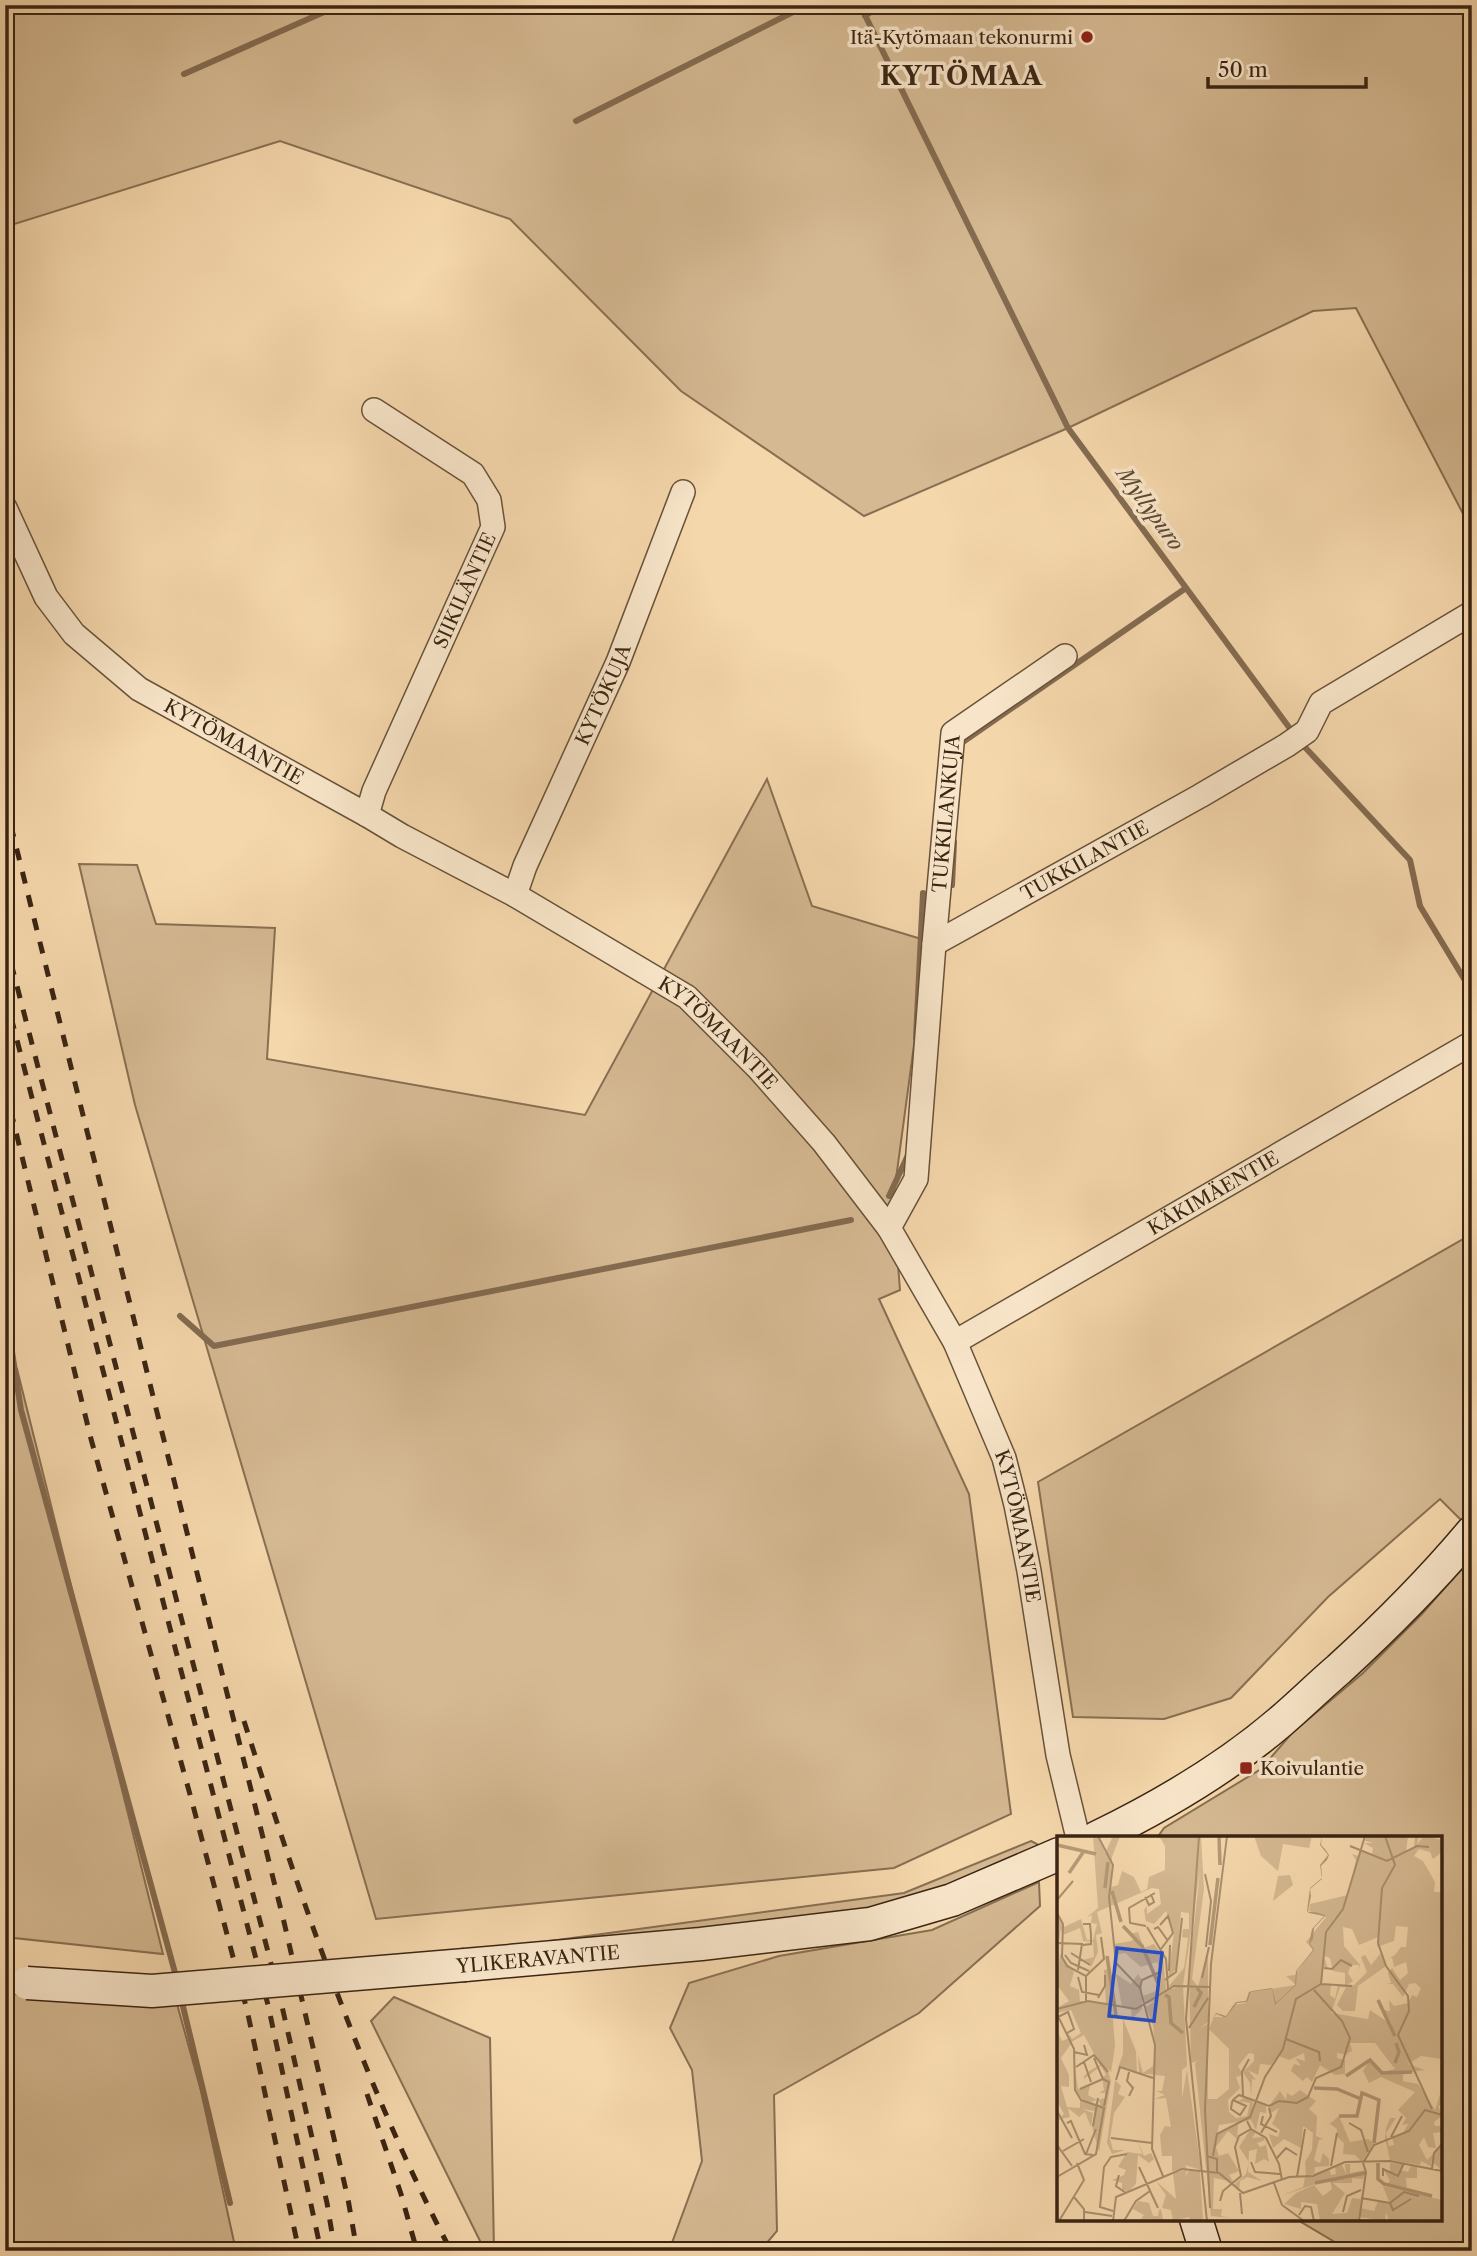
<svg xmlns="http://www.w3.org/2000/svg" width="1477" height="2256" font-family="'Libre Caslon Text',serif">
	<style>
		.green { fill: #d5b992; stroke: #886f52; stroke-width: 2 }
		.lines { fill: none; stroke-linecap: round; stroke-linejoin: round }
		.stream { stroke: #846b50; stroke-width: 6 }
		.street-casing { stroke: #695239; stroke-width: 26 }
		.secondary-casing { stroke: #3a2513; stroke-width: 35 }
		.street { stroke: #f8e5c9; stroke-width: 23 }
		.secondary { stroke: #f8e5c9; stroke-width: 32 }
		.rail { stroke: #3a2513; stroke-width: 5; stroke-dasharray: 12 12; stroke-linecap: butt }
		.secondary-bridge-casing { stroke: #3a2513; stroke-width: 35; stroke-linecap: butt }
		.secondary-bridge { stroke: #f8e5c9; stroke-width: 32 }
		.poi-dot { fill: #8f2418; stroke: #f8e5c9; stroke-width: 2.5 }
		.labels { text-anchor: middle; stroke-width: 7; stroke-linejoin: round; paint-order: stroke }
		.poi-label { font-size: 19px; fill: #3a2513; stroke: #f8e5c9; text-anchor: end }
		.street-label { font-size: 19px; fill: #3a2513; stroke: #f8e5c9 }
		.water-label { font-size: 21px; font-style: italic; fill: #5f4831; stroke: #f8e5c9 }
		.district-label { font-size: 26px; font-weight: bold; letter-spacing: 2px; fill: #3a2513; stroke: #f8e5c9 }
		.inset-river { fill: none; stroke: #b59a78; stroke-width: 3.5 }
		.inset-road { fill: none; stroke: #aa906f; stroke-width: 2 }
		.view { fill: #1d4ed8; fill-opacity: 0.15; stroke: #1d4ed8; stroke-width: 3.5 }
		.inset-edge { fill: none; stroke: #3a2513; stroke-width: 3.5 }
	</style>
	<rect width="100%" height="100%" fill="#f5d7ac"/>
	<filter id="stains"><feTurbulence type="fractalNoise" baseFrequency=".00286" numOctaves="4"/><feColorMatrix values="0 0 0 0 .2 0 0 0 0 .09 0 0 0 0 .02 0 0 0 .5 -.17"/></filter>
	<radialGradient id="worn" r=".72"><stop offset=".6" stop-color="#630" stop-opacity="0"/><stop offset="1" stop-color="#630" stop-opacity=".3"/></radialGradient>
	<path class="green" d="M5,5H1458L1472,19V531L1356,308L1313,311L1068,428L864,516L681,391L510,219L280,141L5,227Z
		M767,779L812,906L928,941L893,1201L900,1290L879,1299L969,1494L1011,1814L894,1868L376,1919L135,1105L79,864L137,865L156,924L275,928L267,1059L585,1115Z
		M1472,1234V1511L1463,1522L1440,1499L1328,1597L1231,1698L1164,1719L1073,1717L1038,1482Z
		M5,1351L17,1369L163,1954L5,1937Z
		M1472,1556V2251H1350L1296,2219H1440V1838H1157L1164,1828L1261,1769L1292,1733L1363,1673L1422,1614Z
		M1031,1841L1037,1844L1036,1853L882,1913L550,1941L904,1893Z
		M1039,1882L1040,1906L919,2013L774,2095L777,2231L760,2251H669L702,2161L692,2070L670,2028L689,1983L779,1956L932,1930Z
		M5,1993L79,2002L177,2004L201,2091L236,2251H5Z
		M394,1997L490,2038L494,2251H485L371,2021Z"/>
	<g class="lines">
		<path class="stream" d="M860,5L1068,428L1294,734
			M865,16L881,5
			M184,74L340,5
			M576,121L807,5
			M1301,743L1410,860L1420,906L1472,992
			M960,747V744L1186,588
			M952,885L954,842
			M916,1038L923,893
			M889,1196L909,1153
			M180,1316L214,1346L851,1220
			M5,1339L12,1352L21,1410L177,1980
			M181,1998L230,2203"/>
		<defs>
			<g id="street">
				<path id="s1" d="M5,508L46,597L74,634L139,689L367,815L402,836L515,895L687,997L757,1067L824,1143L889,1228L955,1342L1004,1458L1016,1505L1029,1571L1058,1755L1078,1838"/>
				<path id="s2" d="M367,815L374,791L493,527L489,500L473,474L374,410"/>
				<path id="s3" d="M515,895L525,866L618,662L683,492"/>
				<path id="s4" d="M934,944L953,733L1065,656"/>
				<path id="s5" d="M889,1228L916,1179L934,944L1200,796L1287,745L1307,731L1321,703L1472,613"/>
				<path id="s6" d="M955,1342L1472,1043"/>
			</g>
			<path id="secondary" d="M1096,1838C1160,1807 1225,1769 1280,1722C1300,1705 1319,1686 1339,1669C1386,1626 1431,1581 1472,1532
				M465,1965L701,1944L870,1924L952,1900L1059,1854
				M1196,2219L1206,2251"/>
		</defs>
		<use href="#street" class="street-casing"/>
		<use href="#secondary" class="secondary-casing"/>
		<use href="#street" class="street"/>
		<use href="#secondary" class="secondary"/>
		<path class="rail" d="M5,802L284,1922L348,2199L357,2251
			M5,940L281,2002L327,2203L335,2251
			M5,994L268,2005L321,2251
			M5,1087L91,1439L191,1798L247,2010L299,2251
			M244,1721C302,1902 363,2083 451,2251
			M367,2094L401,2194L417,2251"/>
		<defs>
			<path id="secondary-bridge" d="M27,1983L152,1991L465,1965"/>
		</defs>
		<use href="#secondary-bridge" class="secondary-bridge-casing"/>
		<use href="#secondary-bridge" class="secondary-bridge"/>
	</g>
	<g class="poi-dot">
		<circle cx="1087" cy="37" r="7"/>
		<rect x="1239" y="1761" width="14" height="14" rx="3.5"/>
	</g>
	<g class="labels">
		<g class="poi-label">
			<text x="1073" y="44">Itä-Kytömaan tekonurmi</text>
			<text x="1260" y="1775" text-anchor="start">Koivulantie</text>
		</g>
		<g class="street-label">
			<text dy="7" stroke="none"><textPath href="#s2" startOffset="245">SIIKILÄNTIE</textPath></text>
			<text dy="7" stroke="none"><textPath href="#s3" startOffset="219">KYTÖKUJA</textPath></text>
			<text dy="7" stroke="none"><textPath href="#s1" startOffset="338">KYTÖMAANTIE</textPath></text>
			<text dy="7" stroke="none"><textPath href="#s4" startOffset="131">TUKKILANKUJA</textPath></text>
			<text dy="7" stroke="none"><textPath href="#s5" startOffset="464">TUKKILANTIE</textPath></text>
			<text dy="7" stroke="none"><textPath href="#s1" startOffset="905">KYTÖMAANTIE</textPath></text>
			<text dy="7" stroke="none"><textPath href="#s6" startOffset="298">KÄKIMÄENTIE</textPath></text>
			<text dy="7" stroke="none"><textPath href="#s1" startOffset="1493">KYTÖMAANTIE</textPath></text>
			<text transform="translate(538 1959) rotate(-5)" y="7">YLIKERAVANTIE</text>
		</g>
		<g class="water-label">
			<text transform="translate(1150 509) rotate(54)" y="7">Myllypuro</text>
		</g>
		<g class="district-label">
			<text x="962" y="85">KYTÖMAA</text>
		</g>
	</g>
	<g transform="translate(1057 1836)">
		<rect width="385" height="385" fill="#f5d7ac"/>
		<path d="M36,0H42L48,17L56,0H63L55,21L54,51L61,49L65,35L77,41L84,56L90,53L92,41L108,34V10L102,0H144L147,53L135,143L141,151L151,112V186L143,192L151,188V263H160L172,253V213L152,193L157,181H169L176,169L189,167L194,156L239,149L229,140L238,139L256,114L249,106L269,81L252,75L253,68L291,59L299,24L295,18L301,20L305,14L315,18L316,12L307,7H317L308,5L309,0H351L349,16L357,11L358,0H362L360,8L367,0L385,4V16L376,23L373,16L362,13L357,20L366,25L378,46L377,56H385V223L364,220L351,228L368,234L346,237V245L361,248L378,274L385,252V272L381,269L385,280L377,286L378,290H385V296L376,297L379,312L371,311L367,301L362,309L370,324L384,310L385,334L374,325L375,331L364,325L363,329L333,324L328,302L329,292L333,282H339L329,297L332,310L337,309L335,301L346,297L351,288L345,289L349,282L341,274L358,256L324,241L312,247L306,235L313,224L324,236L338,233L318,207H293L295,215L289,218L299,220L280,217V222L288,224V238L278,239L263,229L255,246L250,241L246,245L234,235L237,228L244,230L238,222L248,225L247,217L232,224L222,220L213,229L203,228L201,239L191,234L199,244L195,243L194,261L193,247L186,236L197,225V218L192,217L181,230L186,239L179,241L183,252L171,264L172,276L179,282L190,280L193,267L181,265L189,261L196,266L195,274L198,266L209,269V277L203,276L199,294L194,284L162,289L160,299L181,288L180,303L171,295L159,311L162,320L171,317L182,335L172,339L177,346L157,342L156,373H165L164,380L174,382L154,380L138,227L141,225L134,227L132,137L143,35L126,149L111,151L127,132L131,102L125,101L126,93H132V77L124,76L119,133L111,142L117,97L109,75L97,88L89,85L87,74L90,70V78L104,68L102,53L95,52L40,76L45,97L39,99L41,116L31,138L34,130L26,124L37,121L36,106L26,105L23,92L6,99L4,93L2,105L0,75L7,91L24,83L30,104H36L40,88L34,87L35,79L30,81L41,72ZM339,90L351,91L349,111H344L338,119L334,121L332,124L335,121L337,131L349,126L351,137L343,144L335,132L331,137L334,147L329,148H336L346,161L352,148L358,147L364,152L360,161L355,159L351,167L337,170L332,164L333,175L327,174L335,189L313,174L311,183L274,177L283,151H289L280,169L286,175H298L301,150L329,130L323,118L314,129L308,119L304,121L310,136L297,149H290L296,145L291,137L294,129H302V134L303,129L287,110L286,91L295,93L302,109L321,101L320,111L337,105ZM267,120L273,122L276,135L288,137V149H281L278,163L273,159L274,148H264L267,130L271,133ZM197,0H255L252,12L226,8L221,35L204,20ZM233,39L236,49L216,65L221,40ZM81,96L87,112L97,108L106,120L109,154L126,150L130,230L125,234V262L130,234L144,334L128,329L130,333L115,335V320H105L103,299L108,290L114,291L109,262L97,263L108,259L99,255H105L108,240L82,237L81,219L86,237L96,230L98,212L96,189L89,171L99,164L89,168L86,160L102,154L105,139L100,126L84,131L68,117L58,119L57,108L74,105L77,103L72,98ZM3,118L17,136L13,150L22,154L23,165L49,167L47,134L52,133L58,210L54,236L50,232L54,245L42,316L35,291L38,275L25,273L36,277L34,291L28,276L22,281L11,272L13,281L0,284L7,278L0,265V195L5,205L12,202L11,196L15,203L24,197L14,174L0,177V172L12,165L0,149ZM27,199L43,229L32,235L27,240V243L44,230L49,239L45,241L47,254L42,257H48V262L41,264L44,269L33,266L40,264L31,259L33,249L21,253L18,232L17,253L27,265L23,264V272L10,271L4,250L12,251V239L4,222L16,205ZM59,138L74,148L81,138L85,144V173L75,183L74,174L65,171ZM66,183L79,215L80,237L63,230L60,234L66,218ZM58,244L64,250L61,258L68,261L57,277L53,303L56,314H68L55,318L50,307ZM243,254L259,265L252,273L260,280L259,300L266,303L262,304L257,324L263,327L266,317L272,323V330L258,331L257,339L249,340L248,326L255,314L256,297L246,290L244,312L227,303L216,312L212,298L206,296L221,301L223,294L215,288L222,272L214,277L212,270L223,255L229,264L230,257L235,260ZM282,280L293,306L311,303L317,307L305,326L298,319L286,318L287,307L280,301V293L273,288L269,291ZM193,294L199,296L195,302L206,301L208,304L200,307L203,311L209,309L212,326L207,323L198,328L200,313L192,315L191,336L205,345L190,341L183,345L182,355L177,349L189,338L192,326L182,311ZM81,306L87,320L94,317L97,323L92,327L81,319L79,348L72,355L65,354V347L55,344L67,339L69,334L61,331L70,316L85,318ZM333,327L346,328L343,334L351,336L354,330L360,331V342H349L350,354L329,349L333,345L327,334L333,336ZM288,328H293V337L309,334L306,343L279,341L224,360L246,351L248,341L272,332L274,339L279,338L278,331L285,329L289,338ZM130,334L128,342L132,334L143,335L146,385H133L132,381L116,385L114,374L105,372L109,359L99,345L119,363L116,337ZM295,342V347H276L288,357L275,378L290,377L295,362L304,363L303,372L317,375L321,365L332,366L326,350L385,364V385H332L329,376L328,385L303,381L302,385H263L260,368L244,366V373L227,368L239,357L257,349L266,360L275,353L273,344ZM81,365L92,367L96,380H101L102,374L104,373L106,384L84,383L87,379L76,373Z" fill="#d5b992" fill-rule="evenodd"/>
		<path d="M265,0L264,9L268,13L272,19L270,24L264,30L265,38V43L253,53L254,60L251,75L252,76H258L268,79V80L257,92L256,103L253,107L257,114L240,135L239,149L218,169L215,153L194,156L190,166L180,167L169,181H167L159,178L155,184L159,177L169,180L179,166L189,165L192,156L195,155L215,152L219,167L238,149L239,135L256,114L252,107L255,93L267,80L252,77L250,75L253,52L265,42L263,29L271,19L263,9Z" fill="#b59a78"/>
		<path class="inset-river" d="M162,0L163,29M0,9L39,18M12,37L27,15M48,52L51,26M55,55L64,86M66,90L85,110L101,147M153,109L161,42M50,120L59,179M108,159L112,161L114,187L126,197M321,164L338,200M137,171L144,157L140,152M338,227L342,216L339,207M289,240L313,224L325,237L355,236M257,252L280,253L304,263M282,280H300L305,257L322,264L317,307M321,327V343L327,348L375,360M258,347L308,337"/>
		<path class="inset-road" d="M41,0L56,29L52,61L59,127L83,152L98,209L95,313L106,340M142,0L129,183L150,385M328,0L338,29L325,52L321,107L329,130L351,160L352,175L341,199L375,273M293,10L330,25L360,10L372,11M148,38L154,65L149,111M88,61L92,69L97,66L94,58M0,64L16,45M0,77L6,88L5,121L10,130L29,140V165M26,88H33L34,99V108L26,109M103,89L111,80L116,97L104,113M89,90L73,87L72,72L98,57M90,91L109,123L111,153M97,93L101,91L111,105M0,107L25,108L21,134M14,117L33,129M8,119L14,127L32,135M267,132L275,133L284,124L295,130M112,135L113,109M29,140L47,123L44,101M21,141L25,156L42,159M145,142L152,111M108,144L119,136L125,82M264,148L295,150M83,151L85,144L103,136M41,162L48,150V139M0,173L31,165L79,173L117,150L153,151M0,178L17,213L18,254L24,264L47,272L39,318L0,341M1,181L11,176L17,193L10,197M132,192L151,162M229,203L262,216L263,225M17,216L30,219L27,209M37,222L46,243M27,226L34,246M19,231L37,219L51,236M46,243L52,246L47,270M59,244L63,231L96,242M23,253L46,243M72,260L76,252L70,245L72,236M186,260L185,236L192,223M176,264L189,270L183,279L174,273L175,266L176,264L177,263L182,259L212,270L222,265L240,267L251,261L259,242L284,231L293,202L285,185L257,154M0,275L15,302M206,280L204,288L220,296M190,285L194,293L209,302L222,328L225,344M10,287L14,285L28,318L36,319M292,287L304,294L311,316M36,290L41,262M204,297L214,280L212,272M334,301L345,280M54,302L95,307M0,309L15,330M6,315L27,303M29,318L39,293M150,320L160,323V336M156,320L160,298L193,281L208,241L226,213L239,163L264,148L269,96L286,73L308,0M219,323L229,312L240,319M194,326L198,336L223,338M306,327L317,309L352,295L368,274L385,279M274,330L280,297M82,331L101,372M375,333L377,317L385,308M62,339L59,350L69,357M326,340V333L341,340L347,327M240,341L248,293M217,347L225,369M183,357L185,378M17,361L27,373V385M304,362L333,367M163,365L166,355L184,340L178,311L182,300L194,293M333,367L347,356L362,360M333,367L336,374L354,363M225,369L247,385M153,372L148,274L154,128L170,0M56,375L43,371L47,331L54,321L70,318M28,376L55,380M286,376L290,360L304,354M242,379L248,370L254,371L257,385M2,385L27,344L20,327M56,385L59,361L125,333L162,337L186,357L232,341L256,340L288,326L333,325L385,335M67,385L79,365L93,355M116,385H171M302,385L309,336L306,327"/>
		<path class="view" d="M60,112L105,117L97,185L52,180Z"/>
		<rect width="385" height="385" class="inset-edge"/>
	</g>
	<rect width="1477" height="2256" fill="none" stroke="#f5d7ac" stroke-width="28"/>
	<rect x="7" y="7" width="1463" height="2242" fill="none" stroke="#3a2513" stroke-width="3.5"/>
	<rect x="14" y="14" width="1449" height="2228" fill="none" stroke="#3a2513" stroke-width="2"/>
	<path d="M1208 77v10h158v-10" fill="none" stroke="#3a2513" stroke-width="3.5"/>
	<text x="1218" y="77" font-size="21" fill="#3a2513" stroke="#f8e5c9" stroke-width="5" paint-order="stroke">50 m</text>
	<rect width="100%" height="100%" filter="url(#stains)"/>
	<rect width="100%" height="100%" fill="url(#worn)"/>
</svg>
